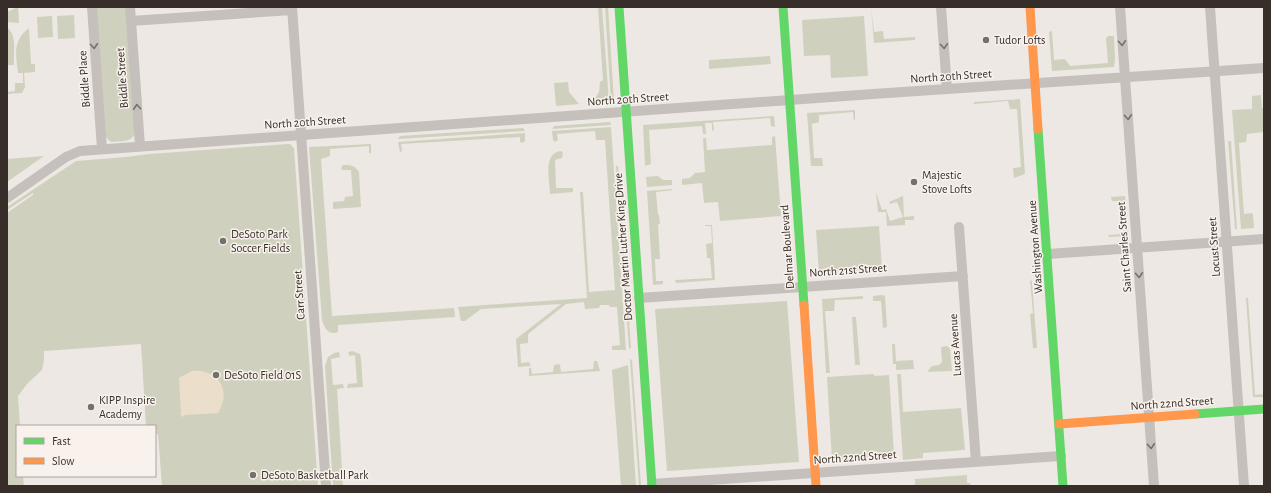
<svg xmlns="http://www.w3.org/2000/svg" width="1271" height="493" font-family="'Alegreya Sans',sans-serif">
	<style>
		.green { fill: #cfd1be }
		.sand { fill: #ebdfcc }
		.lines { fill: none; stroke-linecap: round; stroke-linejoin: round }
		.street { stroke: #c6c0bc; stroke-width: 10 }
		.fast { stroke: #63d668; stroke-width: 9 }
		.slow { stroke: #ff974d; stroke-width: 9 }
		.oneway { stroke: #77706c }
		.poi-dot { fill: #776f6b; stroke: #f9f2ec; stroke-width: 1.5 }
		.labels { text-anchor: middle; stroke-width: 3; stroke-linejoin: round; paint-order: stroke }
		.poi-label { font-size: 12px; fill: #372e2a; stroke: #f9f2ec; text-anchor: start }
		.street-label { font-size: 12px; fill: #372e2a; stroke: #f9f2ec }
	</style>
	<rect width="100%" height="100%" fill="#ede8e3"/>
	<path class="green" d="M18,7L19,23L7,22V12Z
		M96,7H126L135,134C130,143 120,141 111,142L106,137Z
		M598,7H602L609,102L592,103L599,92L600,82L603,80Z
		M605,7H608L614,102H611Z
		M871,7L874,32L883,31L884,39L915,37V40L874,43Z
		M74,15L75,38L58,39L57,16Z
		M52,16L53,37L38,38L37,17Z
		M864,16L868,76L831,78L830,55L804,56L802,20Z
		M7,27C18,37 13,51 14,65H7Z
		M29,28L31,64H35V72L24,73L25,87L22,93L7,94V92L15,91V83H23V73H18C16,55 12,41 29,28Z
		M1052,31L1054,60L1065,59L1070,66L1108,63L1106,38L1108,36H1114L1115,60L1114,67L1052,71L1049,32Z
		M770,56L771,64L709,69V60Z
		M568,82L569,92L579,104L556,106L554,83Z
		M1261,95L1262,108H1264V132L1247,134L1246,142L1239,143L1244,214L1252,213L1253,215L1254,228L1241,229L1232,110L1252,109V96Z
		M1020,99L1025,174L1014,178L1013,168L1021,167L1017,109H1010L1008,101L974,104V102Z
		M855,110V120L854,121L853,112L819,115V122L812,124L814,158H822L823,166H811L807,113Z
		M774,116L775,127L771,126L770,118L713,122L714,130L712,131V123H705L706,134H703L702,126L649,130L651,164L645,166L643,125Z
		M610,122L611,125L552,129L554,126Z
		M611,127L626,350H612V346L620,345L617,307H610L609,305H600L599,308L585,309L584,302L566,304L528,334V343L520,344L521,363L529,362L531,366L518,367L516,339L561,304L481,309L465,321H461L458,307L587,298L580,192H583L589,292L615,290L605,140H596L595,131L557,134L558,140L555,142L553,140L552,131Z
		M523,128L525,131L398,139L400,136Z
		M525,133V141L522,143L520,142V137L401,144L402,151L400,152L398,142Z
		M775,136L781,216L720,221L718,202L704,203L702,183L682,185V179L690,178L695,173L705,172L703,138H706L707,150L772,145V137Z
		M1228,141H1231L1237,229H1235Z
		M288,144H290L294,148L318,486H162L158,434H155V426H146L141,344L44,351V360L42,370L27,384L18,396L20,426H17V476H23L24,486H7V213L33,195V193L7,210V207L76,161L126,157L149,154Z
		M371,144V153H369V146L330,149V156L321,159L332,316L454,308L455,317L338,325V332C329,336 324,328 322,320L309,147Z
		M561,151L563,153L562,158L555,160L556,188H573V192L550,194C550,181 542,153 561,151Z
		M44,156L7,182V159Z
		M343,165C350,165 355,165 359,172L361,207L333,209V202L344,201L345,197L353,196L351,170H342L341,168Z
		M616,166H618L631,348L629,349Z
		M658,176L663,180H672V185L647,187L646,177Z
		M672,189L673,190L656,192L658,215H659L660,224H658L660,259H655V261L656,281H663V284L653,285L647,191Z
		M876,192L882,210L886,209L890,221L903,217L897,202L890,204L889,202L903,196L904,217L914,216V220H905V225L887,226L886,212H878Z
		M1125,196L1128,236L1109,237L1108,235L1124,234L1122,201H1112L1111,197Z
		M705,225H712L715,280L676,283L675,280L712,278L710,258H707L706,244L712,243L711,226H705Z
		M879,226L882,269L819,273L816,230Z
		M1030,280L1032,281L1037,348H1033L1030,314L1033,313Z
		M882,295L885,296L887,327L883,328L881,301H873V296Z
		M863,296V299L835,300L834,311H825L830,373H826L822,299Z
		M1246,298H1248L1255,395L1264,394V397H1253Z
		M787,301L799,462L667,471L655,309Z
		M852,317H856L860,365H855Z
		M892,344H895L896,361L913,360L914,369L896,370V364H893Z
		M947,346L950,349L952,371L927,372L932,366L939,365L942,362L941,347Z
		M352,351L360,354L361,359L363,387L347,388L348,384L357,383L355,355L350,356L348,353L349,352Z
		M339,352L340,357L331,359L333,385L343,384L344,388L337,389L343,486H333L325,366L328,357L334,353Z
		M630,359L632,360L641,486H639Z
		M594,361H597L600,371L529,376V368H531L532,374L553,372L554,365L559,364L560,365L561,372L593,369Z
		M628,365L636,486H621L612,370Z
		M874,374V376L889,375L894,455L832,460L827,377Z
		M897,374H901L903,412L961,408L965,450L923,453V458L903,460Z
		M967,475V483H970L971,486H915V479Z"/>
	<path class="sand" d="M192,371C219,369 232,391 218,413L185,415L183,417L180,414L181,412L179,378Z"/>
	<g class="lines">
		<path class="street" d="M92,7L102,149
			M130,7L140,146
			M292,7L326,486
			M941,7L947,89
			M1120,7L1154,486
			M1210,7L1244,486
			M131,21L292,10
			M7,198L66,157L80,151L873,94L1264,68
			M959,227L976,462
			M1048,254L1264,239
			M639,298L963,276
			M652,484L1061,456"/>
		<path class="fast" d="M619,7L652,486
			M783,7L804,305
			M1038,129L1063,486
			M1195,414L1264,409"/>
		<path class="slow" d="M1030,7L1038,129
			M804,305L816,486
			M1059,424L1195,414"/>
	</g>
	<defs><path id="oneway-chevron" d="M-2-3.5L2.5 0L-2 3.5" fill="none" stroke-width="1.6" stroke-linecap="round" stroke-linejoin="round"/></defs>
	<g class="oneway">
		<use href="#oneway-chevron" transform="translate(1122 43) rotate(86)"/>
		<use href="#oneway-chevron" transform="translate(94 46) rotate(86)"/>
		<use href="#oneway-chevron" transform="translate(944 46) rotate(86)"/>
		<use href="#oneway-chevron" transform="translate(137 107) rotate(-94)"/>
		<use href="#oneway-chevron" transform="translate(1128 117) rotate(86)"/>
		<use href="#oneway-chevron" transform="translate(1139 275) rotate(86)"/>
		<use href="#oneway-chevron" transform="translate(1151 446) rotate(86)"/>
	</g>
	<g class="poi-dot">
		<circle cx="986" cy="40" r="4"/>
		<circle cx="914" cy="182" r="4"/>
		<circle cx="223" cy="241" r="4"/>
		<circle cx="216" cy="375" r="4"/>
		<circle cx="91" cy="407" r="4"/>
		<circle cx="253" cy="475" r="4"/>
	</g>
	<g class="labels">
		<g class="poi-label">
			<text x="994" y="44">Tudor Lofts</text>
			<text x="922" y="179">Majestic<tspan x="922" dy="14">Stove Lofts</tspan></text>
			<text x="231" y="238">DeSoto Park<tspan x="231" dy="14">Soccer Fields</tspan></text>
			<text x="224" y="379">DeSoto Field 01S</text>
			<text x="99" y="404">KIPP Inspire<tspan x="99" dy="14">Academy</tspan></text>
			<text x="261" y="479">DeSoto Basketball Park</text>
		</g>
		<g class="street-label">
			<text transform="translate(951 76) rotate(-4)" y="4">North 20th Street</text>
			<text transform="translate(122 78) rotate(-94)" y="4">Biddle Street</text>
			<text transform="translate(84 79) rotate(-94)" y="4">Biddle Place</text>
			<text transform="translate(628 99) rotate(-4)" y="4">North 20th Street</text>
			<text transform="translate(305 122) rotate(-4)" y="4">North 20th Street</text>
			<text transform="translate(623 247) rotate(-94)" y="4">Doctor Martin Luther King Drive</text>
			<text transform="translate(787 247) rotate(-94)" y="4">Delmar Boulevard</text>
			<text transform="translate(1035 247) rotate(-94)" y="4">Washington Avenue</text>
			<text transform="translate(1124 247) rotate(-94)" y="4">Saint Charles Street</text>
			<text transform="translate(1214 247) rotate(-94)" y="4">Locust Street</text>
			<text transform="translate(848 270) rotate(-4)" y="4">North 21st Street</text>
			<text transform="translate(299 295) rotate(-94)" y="4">Carr Street</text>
			<text transform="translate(955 345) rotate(-94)" y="4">Lucas Avenue</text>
			<text transform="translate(1172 403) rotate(-4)" y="4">North 22nd Street</text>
			<text transform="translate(855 457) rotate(-4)" y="4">North 22nd Street</text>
		</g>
	</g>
	<rect width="1271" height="493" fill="none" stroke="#372e2a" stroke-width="16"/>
	<rect x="16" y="425" width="140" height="52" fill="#f9f2ec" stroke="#aba49e"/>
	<rect x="24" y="438" width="20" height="6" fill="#63d668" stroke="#aba49e"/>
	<text x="52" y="445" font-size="12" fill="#372e2a">Fast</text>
	<rect x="24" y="458" width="20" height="6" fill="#ff974d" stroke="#aba49e"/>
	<text x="52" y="465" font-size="12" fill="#372e2a">Slow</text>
</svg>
